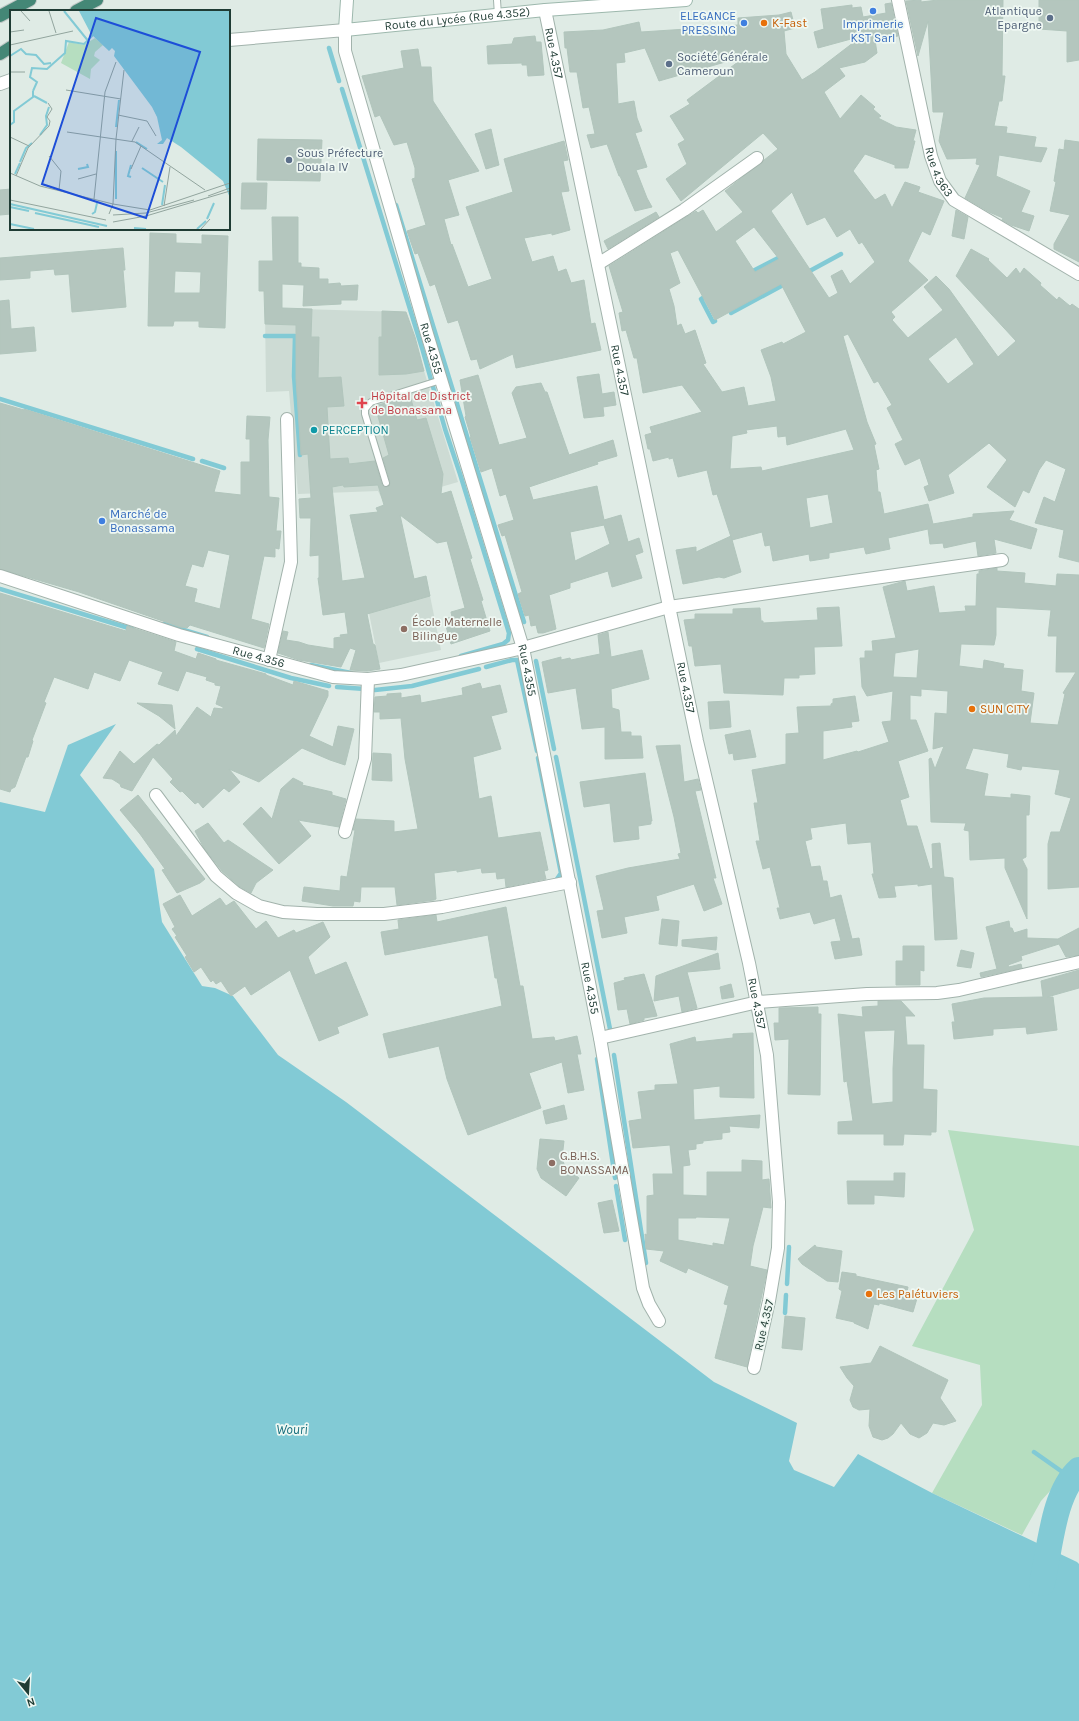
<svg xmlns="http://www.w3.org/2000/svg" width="1079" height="1721" font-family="Karla,sans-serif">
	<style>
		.built { fill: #cddbd4 }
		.green { fill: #b6dec0 }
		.water { fill: #82cad5 }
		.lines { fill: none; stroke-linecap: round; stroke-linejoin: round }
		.stream { stroke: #82cad5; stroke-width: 4.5 }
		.river { stroke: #82cad5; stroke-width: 26 }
		.building { fill: #b4c6be; stroke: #b1c5bc; fill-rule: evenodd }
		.service-casing { stroke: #a2b3ac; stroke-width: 8 }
		.minor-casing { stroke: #a2b3ac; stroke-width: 14 }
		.secondary-casing { stroke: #9db8ad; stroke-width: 14 }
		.trunk-casing { stroke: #c0c8c6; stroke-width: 14 }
		.service { stroke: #fff; stroke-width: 6 }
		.minor { stroke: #fff; stroke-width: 12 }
		.secondary { stroke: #fff; stroke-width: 12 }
		.trunk { stroke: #448776; stroke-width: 12 }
		.shop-dot { fill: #3f7fe0; stroke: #eff8f3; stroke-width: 1.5 }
		.service-dot { fill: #5c6f8a; stroke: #eff8f3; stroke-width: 1.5 }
		.food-dot { fill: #e8710a; stroke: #eff8f3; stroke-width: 1.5 }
		.health-dot { fill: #e0444e; stroke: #eff8f3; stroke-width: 1.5 }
		.culture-dot { fill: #0f9aa8; stroke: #eff8f3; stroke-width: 1.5 }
		.education-dot { fill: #8d6e63; stroke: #eff8f3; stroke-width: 1.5 }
		.labels { text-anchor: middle; stroke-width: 3.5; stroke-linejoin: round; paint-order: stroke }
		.service-label { font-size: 12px; fill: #4e5e75; stroke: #eff8f3; text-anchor: start }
		.shop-label { font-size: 12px; fill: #366cbe; stroke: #eff8f3; text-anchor: end }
		.street-label { font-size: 12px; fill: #1f3c34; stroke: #eff8f3 }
		.food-label { font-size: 12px; fill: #c56008; stroke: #eff8f3; text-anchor: start }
		.health-label { font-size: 12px; fill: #be3a42; stroke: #eff8f3; text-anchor: start }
		.culture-label { font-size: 12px; fill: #0d838f; stroke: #eff8f3; text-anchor: start }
		.education-label { font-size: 12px; fill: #785e54; stroke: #eff8f3; text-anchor: start }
		.water-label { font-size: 13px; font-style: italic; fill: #156d7c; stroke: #eff8f3 }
		.inset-river { fill: none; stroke: #82cad5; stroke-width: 2 }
		.inset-road { fill: none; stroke: #92a59e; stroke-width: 1 }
		.view { fill: #1d4ed8; fill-opacity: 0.15; stroke: #1d4ed8; stroke-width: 2 }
		.inset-edge { fill: none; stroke: #1f3c34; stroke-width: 2 }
	</style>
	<rect width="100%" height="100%" fill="#dfebe5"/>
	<path class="built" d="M265,308L406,312L458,482L403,498L383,501L378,491L298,494L289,391L266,392Z
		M426,576L441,650L379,663L369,613L389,585Z"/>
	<path class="green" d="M948,1130L1079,1146V1459L1041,1501L1022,1535L932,1493L982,1405L980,1365L912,1346L974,1230Z"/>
	<path class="water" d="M116,724L80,775L154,869L162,922L202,986L215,988L233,996L278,1055L346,1102L714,1382L797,1423L789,1461L794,1470L834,1487L858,1454L932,1493L1077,1562L1079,1564V1721H0V802L45,812L68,745Z"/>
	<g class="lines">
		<path class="stream" d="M329,48L339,81
			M342,89L422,348L445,429L460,474L509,633L508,640L503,644L461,656
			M396,205L524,622
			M749,273L782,256
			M806,273L841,254
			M707,295L701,299L713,322L715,321
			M731,313L785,284
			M265,336H295L294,376L300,455
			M0,399L193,459
			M202,461L224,468
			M0,589L132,629
			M164,624L207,637
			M197,649L291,678L329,686
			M536,661L554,749
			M311,665L351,673
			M486,667L512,660H517L537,751
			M337,687L365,689
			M375,690L412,686L479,669
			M556,757L610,1029
			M538,758L561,873L555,882
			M614,1055L646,1263
			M597,1059L615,1178
			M616,1186L625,1240
			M787,1284L789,1247
			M785,1313L786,1295
			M1034,1452L1061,1471
			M1073,1475L1079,1478"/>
		<path class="river" d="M1042,1583C1050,1550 1053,1493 1079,1470"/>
	</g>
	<path class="building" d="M921,0V2L938,0H1003L1002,76H1005L1002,101H999L994,126L1007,127L1006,133L1036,137L1034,147L1047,148L1041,162L999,155L996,176L1030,191L1021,212L1034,216L1029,231L1011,225L1002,220L1003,218L989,212L965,198L980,165L976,164L977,158L947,159L939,141L944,112H933L928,21L918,56L906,1Z
		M1039,0H1079V60L1067,62V31L1039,29Z
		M891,3L898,36L875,40L877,53L865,62L839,68L845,76L824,92L840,119L861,95L875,107L873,109L881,116L878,118L896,127L916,130L913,141H915L908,168H895V165L865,154L853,171L875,200L885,194L892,208L905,182L920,187L918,192L944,201L930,235L922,231L908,261L928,280L891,312L895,317L892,320L908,338L943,310L924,287L936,276L949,289L998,357L1016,341L956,276L971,249L989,259L988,260L1007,278L1016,268L1020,274L1024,268L1041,283L1040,285L1057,300L1059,297L1070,306L1072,304L1079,309V562L1059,557L1064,530L1035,523L1044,497L1055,502L1066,469L1046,460L1039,470L1029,493L1023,490L1015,507L987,487L1007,460L989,443L948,475L954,493L929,501L924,487L929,485L920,458L905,465L895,444L903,440L887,408L892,405L878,381L874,383L848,334L843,336L867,422L876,444L874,445L879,469L876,470L878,492H880L884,514L928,504L933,524L973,517V514L1014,511L1009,520L1037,529L1031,549L994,539L996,553L978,556L976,541L944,548L943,543L930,544L928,529L888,538L890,549L866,554L864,547L829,553V558L810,561L809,554L773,561L770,545L765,546L762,532L732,540L717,494L713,495L707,470L678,477L673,458L669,459V457L653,461L650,449H648L645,435L652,433L650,427L702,412L682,385L643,393L637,358H634L626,330L622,331L619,313L623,312L609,266L696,211L698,213L703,210L716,232L743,212L725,191L778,149L763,133L681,201L666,179L687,164L678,144L685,140L670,116L690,104L687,100L746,56L659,81L645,48L624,53L625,62L616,63L618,104L634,101L637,118L642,131L635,133L647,167L636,170L647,198L652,207L635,211L620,176H619L607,144L591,148L587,135L595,134L589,107L583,108L577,72H570L567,48H565L564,32L603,30L639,22L641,32L687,29L686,26L704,25V28L738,25V18L779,15L791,12L795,28L784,31L786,54L802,80L815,72L862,36L818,48L814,32L824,29L821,9L852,5V8L861,7L863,17L886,13L885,4ZM792,192L807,225L825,217L837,237L850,229L859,244L862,242L875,262L850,284L842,270L831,276L838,293L829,298L771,211ZM754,227L779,259L755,272L735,241ZM678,250L715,320L781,284L806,332L783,344L782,342L761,350L771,377L776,401L748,406L744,387L722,392L703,364L706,363L695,330L685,334L681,324L677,326L674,306L669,289L680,283L670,253ZM956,337L974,364L948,384L928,359ZM777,426L778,437L786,436L787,445L846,429L854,450L762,471L761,467L730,469L732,436L747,433L746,430ZM828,494L833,523L810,528L806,498Z
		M535,36L536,42H541L544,75L528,76L527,65H522V63L488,64L487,46L512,44L514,38Z
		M418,49L421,67H431L433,101L479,171L448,180L459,215L444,219L451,245L452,244L468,287L492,279L466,207L513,192L504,159L564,141L568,160L563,161L569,191L561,192L570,230L552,235V233L524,238L532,262L553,256L558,272L566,269L571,283L584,280L591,324L595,323L601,350L516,368L513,354L480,369L477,359L471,360L458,320L448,323L435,284L430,286L418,253L415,254L407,231L426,225L412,179L415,178V168L407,142L394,145L380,115L375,117L362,76L404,68L401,51Z
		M491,129L499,165L486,169L475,134Z
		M258,139L322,140L320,181L257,180Z
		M1065,140L1079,142V262L1054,249V244L1070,215L1050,211L1056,182L1054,181L1059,149L1064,150Z
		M242,183H267L266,209H241Z
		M11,189V214L0,215V190Z
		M956,210L968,217L964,239L952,236Z
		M656,212L659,217L608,249L604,241Z
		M272,217H298V263H301V267L319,268V279H328V284L340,283L341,286L358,285L357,300H341V304L303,306L304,285L282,284V308L312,309L311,337H319L318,378L341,377L344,406L327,407L330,459L348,458L349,464L375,461L382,485L385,487L389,486L390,482L383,458L389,455L375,406L410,396L417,420L426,418L443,474L441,494L451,491L472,558L470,559L483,600L481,601L490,631L451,644L444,619L452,617L451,612L465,608L447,541L437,543L400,515L414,579L426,576L430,596L367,614L373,644L375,645L380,669L367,671L350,670L356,650L350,648L341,667L299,660L278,653L283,631L288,632L286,640L299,642L308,645L334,649V638L341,637L340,635L348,634L345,612L323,615L318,578H319V555L310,556L311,518H300L299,499L311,498L308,454L301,455L296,379V325L265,324L264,291H259V261H273ZM343,485L344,487L378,485L384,505L376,508L378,512L350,515L365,578L342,581L332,487Z
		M150,233L176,234V243L202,244V235L228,236L225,328L199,327V321H174L173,326H148ZM175,271L201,272L200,293H174Z
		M123,248L125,270H123L126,307L72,312L69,274L55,275L54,269L30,271V278L0,280V258Z
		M9,300L11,329L34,327L36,351L0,354V301Z
		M382,311L406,312L415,337L424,371L406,374L379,375V337H382Z
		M599,374L602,394L614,392L616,405L603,407L604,416L584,418L577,377Z
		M478,375L499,445L527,438L512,393L516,387L541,383L545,392H547L569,455L613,440L617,456L597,462L598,464L529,487L533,500L597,486L604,520L621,515L628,542L639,538L643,552L635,555L642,578L612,587L608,571L570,583V588L549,595L556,629L543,633H538L536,625L531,626L529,615L525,616L518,594L522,592L505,535L502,536L498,525L514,520L506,494L500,496L492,468L481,472L470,437H471L465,417L466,416L460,380ZM604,525L610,544L575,561L570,532Z
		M0,403L24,410V409L220,471L214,492L241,495V462H250V439H246L247,416L270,417L268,440L269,497L279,498L276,531H281L279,549L275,548V557L264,556L251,619L269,624L264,648L190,625L187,628L180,627L79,592L0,569ZM208,550L230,555L220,609L194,602L197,589L185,586L192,564L203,567Z
		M731,536L741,572L724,578L719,577L683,584L676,550L696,547V552Z
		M997,568V571L1025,573L1024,583L1056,586L1057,574L1079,575V887L1048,889V844L1051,832H1060L1071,798L1055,794L1060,770L1022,766L1021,770L1007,767L1009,754L973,748L965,769L988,774L984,796L1011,798V794L1030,796L1029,815H1026V857L1022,859L1027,869V919L1005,868V858L970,860L969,831L964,830L966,823L931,822L929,759L931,758L935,769L944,746L933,749L935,713L947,714L948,691L921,689V696L910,695V720H916L928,751L898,761L909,797L900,800L907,826H917L930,869L933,868L932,844L940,843L944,877L953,878L957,939L935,940L932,884L918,886V884L894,886L896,897L879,898L872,874H874L871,842L848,844L846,823L810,828L812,839L805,841L811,867L820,866L823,881H827L830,898L841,895L852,939L859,938L862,955L835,959L831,942L841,941L835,918L814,924L810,912L780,919L777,908H780L770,867L763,869L756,841H760L754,803H758L752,770L786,764V734L799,733L797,707L831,706V704L833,703V699L855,696L859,721L851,722L852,727L823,731V760L857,751L858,752L889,742L882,722L891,721L893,691L867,696L862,687L860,658H865V651H873L872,641L896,638L883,587L905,581L907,591L934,586L939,613L966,611L965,606H976L977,574H979V571ZM996,607L1051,610L1048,636H1057L1056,672H1076L1063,693L1065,694L1058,725L1030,723L1034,693L1021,691L1023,670L1003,668L1004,664L984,660L983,669L959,666L961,644L994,645L996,635ZM919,649L917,678L893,677L895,653Z
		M0,593L126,631L127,626L176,642L174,651L196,659L198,653L216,659V660L266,674V675L293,685L294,681L328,691V696L309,736L333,747L338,726L354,729L345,765L330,760L302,748L259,782L229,769L240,782L229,792L224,788L203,808L198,802L195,804L182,791L180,792L170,782L173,779L153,757L132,791L121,787L120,784L112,779L103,778L120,751L134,764L157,744L159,745L175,730L176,736L197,707L211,717L214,708L223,709V707L216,704L221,686L215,685V683L206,680L207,677L186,671L178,691L158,684L163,672L129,660L120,681L94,672L88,689L54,677L44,702L46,703L32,740L33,741L28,757H26L15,787L11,789L10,792L0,789Z
		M839,607L842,646L814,647L815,674L799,675V678H784L783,695L724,693L721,664L695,666L692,646H689L684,620L695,619V614H733V609L760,608L761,621H763V623L818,620L817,608Z
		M608,632L611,657L642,650L649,679L611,689L612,708L619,710L621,732H631V736H641L643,758L605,759V727L582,729L576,688L548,693L542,662L561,657V660L570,658L571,660L600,654L598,635Z
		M480,683L482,689L500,685L507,712L491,716L501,749L473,757L479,799L491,796L498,838L540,832L548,870L544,871L546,879L506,887L505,878L497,879L496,872L482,873L481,868L457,872V870L434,873L436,899L434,900L397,905L395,887H361L360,902L354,901L353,906H333L302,901L304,887L340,891L341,876L347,877L355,830H353L356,819L394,821V832L418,829L405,759L401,718L380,719V712H374L375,697L387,696V694L401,693V698L420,695L421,703L463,695L462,688Z
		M729,701L731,727L710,729L708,702Z
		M137,703L172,705L175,729L159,716Z
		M750,730L756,757L734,760L733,753L729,754L725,735Z
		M680,745L684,782L698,779L701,790L695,791L716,878H713L722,904L704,911L694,884L656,896L659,910L624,917L627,933L602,938L597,911L604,910L596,876L628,868L680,859L678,854L681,853L674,817L656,746Z
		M373,753L391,754L392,781L372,780Z
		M645,773L652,821H651V824L638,826L639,839L614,842L610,803L584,807L580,782Z
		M293,778L303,783L302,785L332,792V795L346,799L339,827L298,820L311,836L279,864L243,824L261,807L272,819L281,789Z
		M138,795L205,879L200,883L177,893L162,870L165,869L140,834L120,810Z
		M208,823L224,843L228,840L273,870L256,883L251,893L240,887L222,871L204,848L195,831Z
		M180,895L192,916L220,898L226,906L234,901L256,929L266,921L278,938L294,930L296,933L323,922L330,937L308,957L315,975L346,962L368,1015L337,1027L339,1033L319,1041L290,970L251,995L245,986L231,996L221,981L216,984L213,980L211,982L201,967L194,972L185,957L187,956L175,937L177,936L172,929L175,927L163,904Z
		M506,907L520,986H523L532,1039L554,1037L555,1041L577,1036L581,1054H577L584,1090L568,1093L562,1062L529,1073L541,1108L468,1135L447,1079L439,1046L389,1058L383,1034L502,1006L497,978H495L488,935L385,955L381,932L399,929L398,920L436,915L437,922Z
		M662,919L679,921L677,946L659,944Z
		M1009,921L1010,928H1012L1014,933L1027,929V938L1058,939L1079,928V955L1066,957L1059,944L1021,956L1022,960L1008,965L1009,967L1021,964L1022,968L981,977L980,973L997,969L986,927Z
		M717,937L716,950L682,946V940Z
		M903,946H924V971L920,970V985H896V961H903Z
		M961,950L974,953L971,968L957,966Z
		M718,953L720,969L687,972L697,1008L682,1012L679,996L654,1001L656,976Z
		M1079,970V988L1047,997H1053L1057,1030L1027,1034L1026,1027L1010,1028L993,1029V1035L954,1039L952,1022H955L952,1004L984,998L1043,997L1041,981Z
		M644,974L657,1016L644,1018V1020L630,1024L627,1009L618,1010L614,983L625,980L624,978Z
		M731,984L734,997L722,999L720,987Z
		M878,1001H901L915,1016H905L907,1045H924L923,1089L937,1090L936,1132H931V1135L904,1134L903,1145H884V1134H838V1122L853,1121L847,1081L844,1082L838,1014L863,1017L862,1007L878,1006ZM895,1030L893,1069V1102L872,1104L864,1031Z
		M818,1007V1014H821L820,1095L788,1094L789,1039L775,1040L774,1023H779V1008Z
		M753,1033L754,1098L720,1097V1086L693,1089L694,1120L760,1115L759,1128L729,1126L730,1132L722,1133V1139L703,1141V1143L696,1144V1149L688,1150L690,1165L683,1166V1195L707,1196V1172H742V1160L762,1161V1180L769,1179L771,1208L763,1207L753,1246L750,1266L767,1270L747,1367L715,1358L728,1305L724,1304L729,1286L688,1268L686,1273L660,1261L664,1251L646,1249L645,1234L647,1235V1196L654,1195L653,1174H673L670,1145L633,1148L629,1121L642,1119L638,1092L655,1090V1085L678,1084L670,1044L695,1037L696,1042L733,1038V1034ZM696,1217L730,1218L724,1245L713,1243V1246L678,1240V1218H696Z
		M564,1105L567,1119L546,1124L543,1111Z
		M540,1139L564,1141L562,1158L565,1167L579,1178L566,1196L541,1178L537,1169Z
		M894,1173H905L904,1197L874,1195V1204H848L847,1181H894Z
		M612,1200L619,1231L604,1233L598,1203Z
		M815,1245L816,1247L842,1251L838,1282L827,1281L802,1264L798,1259Z
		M842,1272L856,1274V1276L908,1287L907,1292L918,1295L913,1312L879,1303V1305L874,1304L868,1329L854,1323V1322L836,1318L842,1291L839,1289Z
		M785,1316L805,1318L802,1350L782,1348Z
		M880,1346L948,1380L940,1398L956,1421L944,1425L933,1423L927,1433L919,1438L910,1434L901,1423L893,1434L888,1438L882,1440L873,1437L869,1426L870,1409L859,1410L853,1407L850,1400L854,1386L847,1378L840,1367L871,1363Z"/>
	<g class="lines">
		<defs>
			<path id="service" d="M497,0L498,15
				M386,483L365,414V409L371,402L441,380"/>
			<g id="minor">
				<path id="s1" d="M898,0L931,156L940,181L954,200L1079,274"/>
				<path id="s2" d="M545,10L697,741L749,963L767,1055L779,1202L778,1248L769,1301L754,1368"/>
				<path id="s3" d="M229,40L345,30V51L427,334L523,648L600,1038L643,1288L649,1304L659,1321"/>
				<path d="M0,84L11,80"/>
				<path d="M598,264L684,210L757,158"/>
				<path id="s4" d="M0,576L179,635L333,677L368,679L401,675L523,648L669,607L1002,560"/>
				<path d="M269,660L291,562L287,419"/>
				<path d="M156,795L216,876L236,893L259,906L283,912L317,914H384L442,907L570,882"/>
				<path d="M345,832L365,759L368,679"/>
				<path d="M600,1038L758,1002L867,994L937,993L959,990L1079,962"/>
			</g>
			<g id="secondary">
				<path id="s5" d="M347,0L345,30L545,10L686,0"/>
			</g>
			<path id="trunk" d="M76,11L97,0
				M0,16L30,0
				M0,54L11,47"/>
		</defs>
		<use href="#service" class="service-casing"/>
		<use href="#minor" class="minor-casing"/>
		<use href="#secondary" class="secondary-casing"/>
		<use href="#trunk" class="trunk-casing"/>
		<use href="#service" class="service"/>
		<use href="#minor" class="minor"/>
		<use href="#secondary" class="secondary"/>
		<use href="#trunk" class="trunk"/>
	</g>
	<g class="shop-dot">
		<circle cx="873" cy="11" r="4"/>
		<circle cx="744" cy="23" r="4"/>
		<circle cx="102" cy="521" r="4"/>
	</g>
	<g class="service-dot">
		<circle cx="1050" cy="18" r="4"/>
		<circle cx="669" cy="64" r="4"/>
		<circle cx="289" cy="160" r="4"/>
	</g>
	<g class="food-dot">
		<circle cx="764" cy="23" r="4"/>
		<circle cx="972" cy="709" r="4"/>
		<circle cx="869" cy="1294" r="4"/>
	</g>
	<path class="health-dot" d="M360 397h4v4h4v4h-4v4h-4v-4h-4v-4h4z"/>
	<circle class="culture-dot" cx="314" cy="430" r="4"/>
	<g class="education-dot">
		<circle cx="404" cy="629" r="4"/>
		<circle cx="552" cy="1163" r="4"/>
	</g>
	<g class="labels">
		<g class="service-label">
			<text x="1042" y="15" text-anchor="end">Atlantique<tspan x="1042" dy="14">Epargne</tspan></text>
			<text x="677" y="61">Société Générale<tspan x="677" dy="14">Cameroun</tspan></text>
			<text x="297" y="157">Sous Préfecture<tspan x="297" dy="14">Douala IV</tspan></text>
		</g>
		<g class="shop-label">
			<text x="736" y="20">ELEGANCE<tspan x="736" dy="14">PRESSING</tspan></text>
			<text x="873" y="28" text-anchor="middle">Imprimerie<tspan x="873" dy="14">KST Sarl</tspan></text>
			<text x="110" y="518" text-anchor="start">Marché de<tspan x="110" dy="14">Bonassama</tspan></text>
		</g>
		<g class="street-label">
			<text dy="4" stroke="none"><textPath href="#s5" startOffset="143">Route du Lycée (Rue 4.352)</textPath></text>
			<text dy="4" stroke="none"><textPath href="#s2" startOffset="44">Rue 4.357</textPath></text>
			<text dy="4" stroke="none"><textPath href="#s1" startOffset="177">Rue 4.363</textPath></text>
			<text dy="4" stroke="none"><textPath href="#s3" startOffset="447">Rue 4.355</textPath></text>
			<text dy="4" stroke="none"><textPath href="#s2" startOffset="368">Rue 4.357</textPath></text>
			<text dy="4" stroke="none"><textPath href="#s4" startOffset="271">Rue 4.356</textPath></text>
			<text dy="4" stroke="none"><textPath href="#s3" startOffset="783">Rue 4.355</textPath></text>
			<text dy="4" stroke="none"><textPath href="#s2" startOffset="692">Rue 4.357</textPath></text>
			<text dy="4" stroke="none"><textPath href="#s3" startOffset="1107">Rue 4.355</textPath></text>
			<text dy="4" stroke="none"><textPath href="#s2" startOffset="1016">Rue 4.357</textPath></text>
			<text transform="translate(764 1325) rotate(-77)" y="4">Rue 4.357</text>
		</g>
		<g class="food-label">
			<text x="772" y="27">K-Fast</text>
			<text x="980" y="713">SUN CITY</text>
			<text x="877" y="1298">Les Palétuviers</text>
		</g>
		<g class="health-label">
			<text x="371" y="400">Hôpital de District<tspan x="371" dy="14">de Bonassama</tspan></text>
		</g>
		<g class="culture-label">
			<text x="322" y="434">PERCEPTION</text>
		</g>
		<g class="education-label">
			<text x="412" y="626">École Maternelle<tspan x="412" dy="14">Bilingue</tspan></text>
			<text x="560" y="1160">G.B.H.S.<tspan x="560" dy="14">BONASSAMA</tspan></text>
		</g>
		<g class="water-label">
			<text x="292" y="1434">Wouri</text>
		</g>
	</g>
	<g transform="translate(10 10)">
		<rect width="220" height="220" fill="#dfebe5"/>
		<path d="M85,28L93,35L85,42L84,46L90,50L81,59L80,69L51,53L59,32L74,35Z" fill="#b6dec0"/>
		<path d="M69,1H220V188L213,171L171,137L157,128L153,134H147L152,130L147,107L142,97L104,46L105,41L102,38L99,41L81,24Z" fill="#82cad5"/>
		<path class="inset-river" d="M54,1L79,32M0,46L11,39L16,44L26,45L34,54L41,53M23,81L27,72L20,67L22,58L37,59L55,43L56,31L74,34L85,23M24,86L37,93M0,115L4,112V101L23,87V81M106,117L109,90M30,125L37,115L36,106L39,97M126,132L137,139M10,152L16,138L22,133M132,158L153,172M68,159L78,157L77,154M5,164L10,153M121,167L118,166L121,155M106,189V141M0,194L97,216M152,195L155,175M0,197L19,201M25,203L89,217M82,204L85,202L87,193M197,209L204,193M0,214L24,219M124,218L136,219M187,219L196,211"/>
		<path class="inset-road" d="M11,1L20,11M39,1L46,23M0,22L14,20M0,35L63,21M114,60L106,129L103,194L140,200L220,173M0,62H15M56,80L111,89M108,105L137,111L146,126M57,122L125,132L195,180M0,127L19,136M122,131L129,117M39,146L51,161L49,180M121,159L131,136M0,163L30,176L103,194L99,204M6,166L18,138L39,116L40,111L37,107L42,99L38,93M68,169L86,164M198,186L220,178M84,189L95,82L106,52M0,190L96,210M154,196L160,157M103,205L136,203L184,190M103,212L136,206L220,181M191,219L200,209"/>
		<path class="view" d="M86,8L190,42L136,208L32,174Z"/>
		<rect width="220" height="220" class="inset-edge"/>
	</g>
	<g transform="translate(28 1693) rotate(162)" stroke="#eff8f3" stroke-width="3" paint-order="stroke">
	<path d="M0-3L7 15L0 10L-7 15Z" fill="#1f3c34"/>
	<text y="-6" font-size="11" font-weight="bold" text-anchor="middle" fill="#1f3c34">N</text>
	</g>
</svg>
